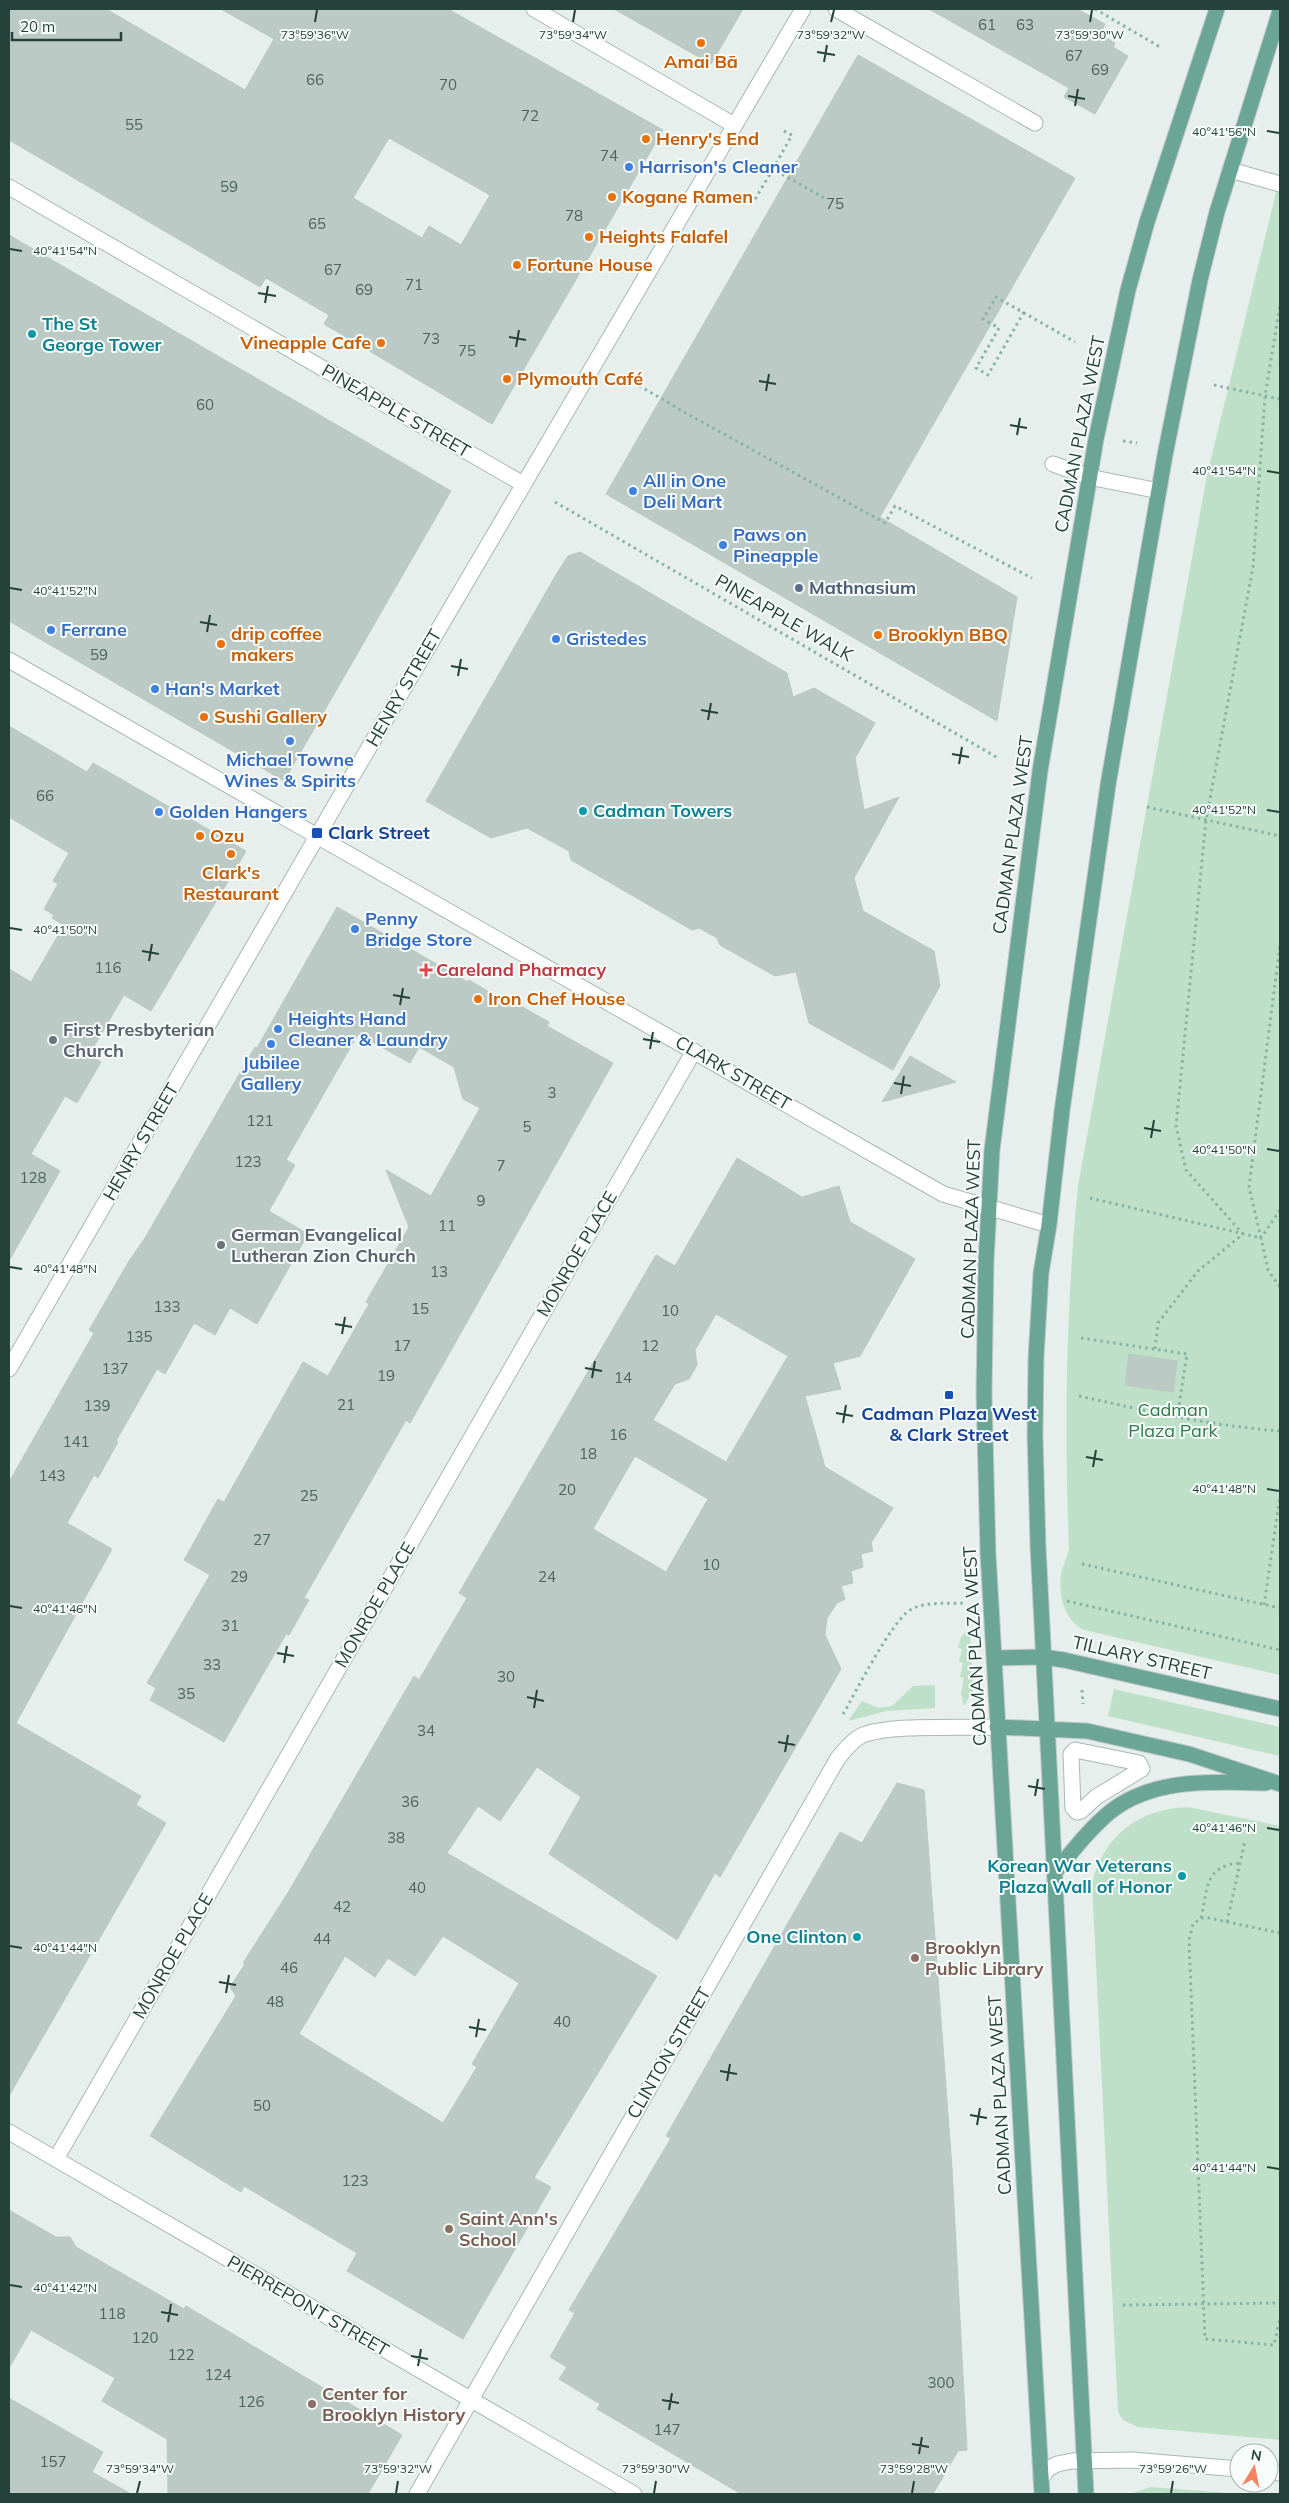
<svg xmlns="http://www.w3.org/2000/svg" width="1289" height="2503" font-family="Mulish,sans-serif">
	<style>
		.green { fill: #bfe0c8 }
		.building { fill: #bbcac4; stroke: #b8c9c2; fill-rule: evenodd }
		.lines { fill: none; stroke-linecap: round; stroke-linejoin: round }
		.minor-casing { stroke: #a8b8b2; stroke-width: 17 }
		.major-casing { stroke: #c2cac8; stroke-width: 17 }
		.path { stroke: #86b3a5; stroke-width: 3; stroke-dasharray: 2.5 4; stroke-linecap: butt }
		.minor { stroke: #fff; stroke-width: 15 }
		.major { stroke: #6aa596; stroke-width: 15 }
		.ticks { fill: none; stroke: #24423a; stroke-width: 2 }
		.food-dot { fill: #e8710a; stroke: #f7fbf9; stroke-width: 2 }
		.shop-dot { fill: #3f7fe0; stroke: #f7fbf9; stroke-width: 2 }
		.culture-dot { fill: #0f9aa8; stroke: #f7fbf9; stroke-width: 2 }
		.service-dot { fill: #5c6f8a; stroke: #f7fbf9; stroke-width: 2 }
		.transit-dot { fill: #1a4fb4; stroke: #f7fbf9; stroke-width: 2 }
		.health-dot { fill: #e0444e; stroke: #f7fbf9; stroke-width: 2 }
		.worship-dot { fill: #6b7280; stroke: #f7fbf9; stroke-width: 2 }
		.education-dot { fill: #8d6e63; stroke: #f7fbf9; stroke-width: 2 }
		.labels { text-anchor: middle; stroke-width: 4; stroke-linejoin: round; paint-order: stroke }
		.number-label { font-size: 15px; fill: #4a645c }
		.food-label { font-size: 18px; font-weight: bold; fill: #c56008; stroke: #f7fbf9; text-anchor: start }
		.shop-label { font-size: 18px; font-weight: bold; fill: #366cbe; stroke: #f7fbf9; text-anchor: start }
		.culture-label { font-size: 18px; font-weight: bold; fill: #0d838f; stroke: #f7fbf9; text-anchor: start }
		.street-label { font-size: 18px; fill: #24423a; stroke: #f7fbf9 }
		.service-label { font-size: 18px; font-weight: bold; fill: #4e5e75; stroke: #f7fbf9; text-anchor: start }
		.transit-label { font-size: 18px; font-weight: bold; fill: #164399; stroke: #f7fbf9; text-anchor: start }
		.health-label { font-size: 18px; font-weight: bold; fill: #be3a42; stroke: #f7fbf9; text-anchor: start }
		.worship-label { font-size: 18px; font-weight: bold; fill: #5b616d; stroke: #f7fbf9; text-anchor: start }
		.park-label { font-size: 18px; fill: #2d7a4b; stroke: #f7fbf9 }
		.education-label { font-size: 18px; font-weight: bold; fill: #785e54; stroke: #f7fbf9; text-anchor: start }
		.ticks-label { font-size: 12px; text-anchor: middle; fill: #24423a; stroke: #f7fbf9; stroke-width: 4; stroke-linejoin: round; paint-order: stroke }
	</style>
	<rect width="100%" height="100%" fill="#e6efeb"/>
	<path class="green" d="M1280,176V1675L1084,1630C1065,1621 1058,1596 1061,1575C1062,1566 1068,1558 1069,1548C1064,1427 1066,1306 1078,1186L1207,475Z
		M966,1631L970,1634L973,1690L964,1706L961,1693L964,1678L960,1677L963,1663L959,1662L962,1649L958,1648L961,1637Z
		M932,1685L935,1686V1708L886,1711L848,1721L862,1701L878,1708L892,1706L913,1686Z
		M1114,1689L1280,1727V1756L1108,1716Z
		M1188,1807L1280,1826V2440L1138,2427L1123,2420L1118,2412L1092,1883C1104,1835 1139,1809 1188,1807Z
		M1151,2487L1242,2494H1130Z"/>
	<path class="building" d="M9,9H106L245,90L274,39L221,9H448L663,130L492,424L324,324L329,315L266,278L260,287L9,140ZM389,138L490,195L461,245L429,226L422,238L353,198Z
		M614,9H743L711,64Z
		M929,9H1077L1105,24L1100,34L1115,43L1113,47L1128,56L1095,114L1064,97L1069,88Z
		M858,55L1075,178L880,517L1017,597L997,721L606,494Z
		M9,235L451,491L284,781L9,621Z
		M580,552L787,673L793,697L814,688L875,723L855,758L864,810L899,797L854,878L863,911L934,951L940,986L893,1070L809,1023L796,972L775,976L720,945L717,938L699,928L692,930L571,860L569,851L527,828L491,838L426,801L557,573L568,556Z
		M9,726L87,772L93,763L246,851L151,1011L124,995L89,1055L101,1062L77,1103L65,1096L31,1154L60,1171L9,1261V969L31,982L64,925L52,918L54,915L44,909L58,884L53,881L69,853L9,817Z
		M337,907L468,982L469,980L501,999L503,996L549,1022L547,1026L613,1063L410,1423L406,1420L304,1598L309,1600L289,1635L286,1634L224,1742L150,1700L156,1688L147,1683L210,1575L184,1560L218,1499L224,1502L303,1362L328,1376L369,1304L366,1302L409,1227L386,1170L431,1196L480,1108L463,1099L454,1067L419,1047L410,1063L358,1034L286,1160L295,1165L269,1211L308,1234L257,1324L230,1308L215,1335L194,1323L165,1374L157,1369L116,1441L118,1442L98,1478L94,1475L67,1523L112,1549L16,1723L141,1796L136,1805L166,1823L9,2096V1482L94,1333L89,1330L129,1261L145,1238L234,1083L255,1047L257,1048Z
		M910,1056L956,1082L882,1102Z
		M737,1158L802,1197L839,1186L850,1222L915,1259L860,1356L833,1363L841,1389L805,1396L825,1467L893,1508L871,1543L873,1551L861,1554L863,1567L851,1571L853,1583L841,1586L845,1599L837,1603L827,1618L825,1635L841,1669L720,1877L715,1873L677,1940L549,1854L581,1797L537,1767L500,1821L478,1806L447,1853L657,1976L534,2178L551,2187L463,2339L347,2271L357,2253L244,2186L241,2192L150,2136L236,1996L230,1987L245,1964L243,1963L289,1891L414,1676L419,1680L467,1598L459,1593L656,1255L675,1266ZM716,1314L788,1356L726,1462L653,1420L675,1384L689,1379L697,1365L695,1350ZM635,1456L708,1499L666,1572L593,1529ZM443,1936L519,1983L472,2064L477,2067L443,2123L299,2034L345,1956L375,1977L388,1958L415,1976Z
		M1129,1354L1177,1361L1173,1392L1125,1385Z
		M897,1783L924,1790L952,2168L967,2450L958,2451L933,2494H741L597,2409L600,2404L559,2379L567,2367L550,2357L575,2313L569,2310L671,2138L666,2136L840,1832L862,1843Z
		M9,2210L56,2237H70L76,2247L184,2309L186,2306L402,2435L368,2494H168L167,2439L102,2401L115,2378L31,2330L9,2368Z
		M9,2398L103,2452L92,2472L131,2494H9Z"/>
	<g class="lines">
		<defs>
			<path id="minor" d="M534,9L734,125
				M836,9L1035,123
				M1230,170L1280,184
				M9,187L523,484
				M1053,464L1089,477L1159,491
				M9,660L943,1194L1049,1225
				M9,1369L337,802L803,9
				M1075,1750L1139,1763L1142,1769L1096,1797L1081,1811L1077,1812L1073,1808L1071,1754Z
				M9,2132L634,2494
				M56,2159L694,1051
				M1269,2472L1280,2473
				M1041,2479L1048,2469L1057,2464L1072,2461L1132,2460L1239,2469
				M417,2494L838,1758C845,1750 851,1741 861,1736C885,1724 967,1728 997,1727"/>
			<path id="major" d="M994,1658L1043,1657L1064,1660L1280,1709
				M997,1727L1087,1731L1189,1754L1280,1784
				M1055,1872C1072,1852 1089,1829 1110,1812C1154,1777 1214,1782 1266,1783
				M1042,2494L988,1553L984,1394L986,1262L992,1150L1040,771L1096,439L1128,290L1147,222L1217,9
				M1086,2494L1038,1546L1035,1435L1036,1358L1041,1273L1049,1225L1062,1111L1108,785L1165,455L1200,280L1217,212L1280,11"/>
		</defs>
		<use href="#minor" class="minor-casing"/>
		<use href="#major" class="major-casing"/>
		<path class="path" d="M1095,9L1160,47
			M773,169L792,135L782,130
			M745,195L754,201L773,169L826,199
			M1024,312L988,375L976,368L999,328L983,319L996,297L1075,342
			M628,379L684,412L885,523L895,506L1032,578
			M1214,385L1280,399
			M1123,441L1137,443
			M555,502L998,758
			M1147,807L1280,836
			M1090,1198L1261,1238L1249,1187L1280,945
			M1280,1210L1261,1238L1268,1270L1280,1287
			M1081,1338L1187,1354L1177,1418
			M1155,1349L1158,1323L1198,1271L1243,1234L1186,1170L1176,1126L1206,820L1253,567L1265,396L1280,305
			M1079,1396C1146,1411 1212,1426 1280,1431
			M1082,1564L1280,1608
			M1067,1601L1280,1650
			M1264,1605L1280,1496
			M1082,1690L1083,1704
			M843,1714C856,1692 891,1622 910,1610C925,1601 947,1604 964,1603
			M1201,1918C1208,1889 1204,1866 1240,1863
			M1227,1922L1245,1841
			M1280,1933L1209,1918H1201L1193,1924L1189,1940L1205,2339L1274,2345L1280,2319
			M1123,2305L1280,2303"/>
		<use href="#minor" class="minor"/>
		<use href="#major" class="major"/>
	</g>
	<path class="ticks" d="M315,22L317,10M573,22L575,10M831,22L834,10M1090,22L1092,10M817,52L835,55M824,62L827,45M1068,96L1085,99M1075,106L1078,89M1267,131L1279,133M10,249L22,251M258,293L276,296M265,303L268,286M509,337L526,340M516,347L519,330M759,381L776,384M766,391L769,374M1010,425L1027,428M1017,435L1020,418M1267,471L1279,473M10,588L22,590M200,622L217,625M207,632L210,615M451,666L468,669M458,676L461,659M701,710L718,713M708,720L711,703M952,754L969,757M959,764L962,747M1267,810L1279,812M10,928L22,930M142,951L159,954M149,961L152,944M393,995L410,998M400,1005L403,988M643,1039L660,1042M650,1049L653,1032M894,1083L911,1086M901,1094L904,1076M1144,1128L1161,1131M1151,1138L1154,1120M1267,1149L1279,1151M10,1267L22,1269M335,1324L352,1327M342,1334L345,1317M585,1368L602,1371M592,1378L595,1361M836,1413L853,1416M843,1423L846,1405M1086,1457L1103,1460M1093,1467L1096,1450M1267,1489L1279,1491M10,1606L22,1608M277,1653L294,1656M284,1663L287,1646M527,1697L544,1701M534,1708L537,1690M778,1742L795,1745M785,1752L788,1735M1028,1786L1045,1789M1035,1796L1038,1779M1267,1828L1279,1830M10,1946L22,1948M219,1982L236,1985M226,1993L229,1975M469,2027L486,2030M476,2037L479,2019M720,2071L737,2074M727,2081L730,2064M970,2115L987,2118M977,2125L980,2108M1267,2167L1279,2169M10,2285L22,2287M161,2312L178,2315M168,2322L171,2304M411,2356L428,2359M418,2366L421,2349M662,2400L679,2403M669,2410L672,2393M912,2444L929,2447M919,2454L922,2437M137,2493L140,2481M396,2493L398,2481M654,2493L656,2481M912,2493L914,2481M1171,2493L1173,2481"/>
	<g class="food-dot">
		<circle cx="701" cy="43" r="5"/>
		<circle cx="646" cy="139" r="5"/>
		<circle cx="612" cy="197" r="5"/>
		<circle cx="589" cy="237" r="5"/>
		<circle cx="517" cy="265" r="5"/>
		<circle cx="381" cy="343" r="5"/>
		<circle cx="507" cy="379" r="5"/>
		<circle cx="878" cy="635" r="5"/>
		<circle cx="221" cy="644" r="5"/>
		<circle cx="204" cy="717" r="5"/>
		<circle cx="200" cy="836" r="5"/>
		<circle cx="231" cy="854" r="5"/>
		<circle cx="478" cy="999" r="5"/>
	</g>
	<g class="shop-dot">
		<circle cx="629" cy="167" r="5"/>
		<circle cx="633" cy="491" r="5"/>
		<circle cx="723" cy="545" r="5"/>
		<circle cx="51" cy="630" r="5"/>
		<circle cx="556" cy="639" r="5"/>
		<circle cx="155" cy="689" r="5"/>
		<circle cx="290" cy="741" r="5"/>
		<circle cx="159" cy="812" r="5"/>
		<circle cx="355" cy="929" r="5"/>
		<circle cx="278" cy="1029" r="5"/>
		<circle cx="271" cy="1044" r="5"/>
	</g>
	<g class="culture-dot">
		<circle cx="32" cy="334" r="5"/>
		<circle cx="583" cy="811" r="5"/>
		<circle cx="1182" cy="1876" r="5"/>
		<circle cx="857" cy="1937" r="5"/>
	</g>
	<circle class="service-dot" cx="799" cy="588" r="5"/>
	<g class="transit-dot">
		<rect x="311" y="827" width="12" height="12" rx="2.5"/>
		<rect x="944" y="1390" width="10" height="10" rx="2.5"/>
	</g>
	<path class="health-dot" d="M423.5 962.5h5v5h5v5h-5v5h-5v-5h-5v-5h5z"/>
	<g class="worship-dot">
		<circle cx="53" cy="1040" r="5"/>
		<circle cx="221" cy="1245" r="5"/>
	</g>
	<g class="education-dot">
		<circle cx="915" cy="1958" r="5"/>
		<circle cx="449" cy="2229" r="5"/>
		<circle cx="312" cy="2404" r="5"/>
	</g>
	<g class="labels">
		<g class="number-label">
			<text x="987" y="30">61</text>
			<text x="1025" y="30">63</text>
			<text x="1074" y="61">67</text>
			<text x="1100" y="75">69</text>
			<text x="315" y="85">66</text>
			<text x="448" y="90">70</text>
			<text x="530" y="121">72</text>
			<text x="134" y="130">55</text>
			<text x="609" y="161">74</text>
			<text x="229" y="192">59</text>
			<text x="835" y="209">75</text>
			<text x="574" y="221">78</text>
			<text x="317" y="229">65</text>
			<text x="333" y="275">67</text>
			<text x="414" y="290">71</text>
			<text x="364" y="295">69</text>
			<text x="431" y="344">73</text>
			<text x="467" y="356">75</text>
			<text x="205" y="410">60</text>
			<text x="99" y="660">59</text>
			<text x="45" y="801">66</text>
			<text x="108" y="973">116</text>
			<text x="552" y="1098">3</text>
			<text x="260" y="1126">121</text>
			<text x="527" y="1132">5</text>
			<text x="248" y="1167">123</text>
			<text x="501" y="1171">7</text>
			<text x="33" y="1183">128</text>
			<text x="481" y="1206">9</text>
			<text x="447" y="1231">11</text>
			<text x="439" y="1277">13</text>
			<text x="167" y="1312">133</text>
			<text x="420" y="1314">15</text>
			<text x="670" y="1316">10</text>
			<text x="139" y="1342">135</text>
			<text x="402" y="1351">17</text>
			<text x="650" y="1351">12</text>
			<text x="115" y="1374">137</text>
			<text x="386" y="1381">19</text>
			<text x="623" y="1383">14</text>
			<text x="346" y="1410">21</text>
			<text x="97" y="1411">139</text>
			<text x="618" y="1440">16</text>
			<text x="76" y="1447">141</text>
			<text x="588" y="1459">18</text>
			<text x="52" y="1481">143</text>
			<text x="567" y="1495">20</text>
			<text x="309" y="1501">25</text>
			<text x="262" y="1545">27</text>
			<text x="711" y="1570">10</text>
			<text x="239" y="1582">29</text>
			<text x="547" y="1582">24</text>
			<text x="230" y="1631">31</text>
			<text x="212" y="1670">33</text>
			<text x="506" y="1682">30</text>
			<text x="186" y="1699">35</text>
			<text x="426" y="1736">34</text>
			<text x="410" y="1807">36</text>
			<text x="396" y="1843">38</text>
			<text x="417" y="1893">40</text>
			<text x="342" y="1912">42</text>
			<text x="322" y="1944">44</text>
			<text x="289" y="1973">46</text>
			<text x="275" y="2007">48</text>
			<text x="562" y="2027">40</text>
			<text x="262" y="2111">50</text>
			<text x="355" y="2186">123</text>
			<text x="112" y="2319">118</text>
			<text x="145" y="2343">120</text>
			<text x="181" y="2360">122</text>
			<text x="218" y="2380">124</text>
			<text x="941" y="2388">300</text>
			<text x="251" y="2407">126</text>
			<text x="667" y="2435">147</text>
			<text x="53" y="2467">157</text>
		</g>
		<g class="food-label">
			<text x="701" y="68" text-anchor="middle">Amai Bā</text>
			<text x="656" y="145">Henry's End</text>
			<text x="622" y="203">Kogane Ramen</text>
			<text x="599" y="243">Heights Falafel</text>
			<text x="527" y="271">Fortune House</text>
			<text x="371" y="349" text-anchor="end">Vineapple Cafe</text>
			<text x="517" y="385">Plymouth Café</text>
			<text x="231" y="640">drip coffee<tspan x="231" dy="21">makers</tspan></text>
			<text x="888" y="641">Brooklyn BBQ</text>
			<text x="214" y="723">Sushi Gallery</text>
			<text x="210" y="842">Ozu</text>
			<text x="231" y="879" text-anchor="middle">Clark's<tspan x="231" dy="21">Restaurant</tspan></text>
			<text x="488" y="1005">Iron Chef House</text>
		</g>
		<g class="shop-label">
			<text x="639" y="173">Harrison's Cleaner</text>
			<text x="643" y="487">All in One<tspan x="643" dy="21">Deli Mart</tspan></text>
			<text x="733" y="541">Paws on<tspan x="733" dy="21">Pineapple</tspan></text>
			<text x="61" y="636">Ferrane</text>
			<text x="566" y="645">Gristedes</text>
			<text x="165" y="695">Han's Market</text>
			<text x="290" y="766" text-anchor="middle">Michael Towne<tspan x="290" dy="21">Wines &amp; Spirits</tspan></text>
			<text x="169" y="818">Golden Hangers</text>
			<text x="365" y="925">Penny<tspan x="365" dy="21">Bridge Store</tspan></text>
			<text x="288" y="1025">Heights Hand<tspan x="288" dy="21">Cleaner &amp; Laundry</tspan></text>
			<text x="271" y="1069" text-anchor="middle">Jubilee<tspan x="271" dy="21">Gallery</tspan></text>
		</g>
		<g class="culture-label">
			<text x="42" y="330">The St<tspan x="42" dy="21">George Tower</tspan></text>
			<text x="593" y="817">Cadman Towers</text>
			<text x="1172" y="1872" text-anchor="end">Korean War Veterans<tspan x="1172" dy="21">Plaza Wall of Honor</tspan></text>
			<text x="847" y="1943" text-anchor="end">One Clinton</text>
		</g>
		<g class="street-label">
			<text transform="translate(396 411) rotate(30)" y="6">PINEAPPLE STREET</text>
			<text transform="translate(1080 434) rotate(-79)" y="6">CADMAN PLAZA WEST</text>
			<text transform="translate(784 618) rotate(30)" y="6">PINEAPPLE WALK</text>
			<text transform="translate(404 688) rotate(-60)" y="6">HENRY STREET</text>
			<text transform="translate(1013 835) rotate(-82)" y="6">CADMAN PLAZA WEST</text>
			<text transform="translate(733 1073) rotate(30)" y="6">CLARK STREET</text>
			<text transform="translate(141 1142) rotate(-60)" y="6">HENRY STREET</text>
			<text transform="translate(971 1239) rotate(-88)" y="6">CADMAN PLAZA WEST</text>
			<text transform="translate(577 1254) rotate(-60)" y="6">MONROE PLACE</text>
			<text transform="translate(375 1605) rotate(-60)" y="6">MONROE PLACE</text>
			<text transform="translate(975 1646) rotate(-93)" y="6">CADMAN PLAZA WEST</text>
			<text transform="translate(1142 1658) rotate(13)" y="6">TILLARY STREET</text>
			<text transform="translate(173 1956) rotate(-60)" y="6">MONROE PLACE</text>
			<text transform="translate(669 2053) rotate(-60)" y="6">CLINTON STREET</text>
			<text transform="translate(1000 2095) rotate(-93)" y="6">CADMAN PLAZA WEST</text>
			<text transform="translate(308 2306) rotate(30)" y="6">PIERREPONT STREET</text>
		</g>
		<g class="service-label">
			<text x="809" y="594">Mathnasium</text>
		</g>
		<g class="transit-label">
			<text x="328" y="839">Clark Street</text>
			<text x="949" y="1420" text-anchor="middle">Cadman Plaza West<tspan x="949" dy="21">&amp; Clark Street</tspan></text>
		</g>
		<g class="health-label">
			<text x="436" y="976">Careland Pharmacy</text>
		</g>
		<g class="worship-label">
			<text x="63" y="1036">First Presbyterian<tspan x="63" dy="21">Church</tspan></text>
			<text x="231" y="1241">German Evangelical<tspan x="231" dy="21">Lutheran Zion Church</tspan></text>
		</g>
		<g class="park-label">
			<text x="1173" y="1416">Cadman<tspan x="1173" dy="21">Plaza Park</tspan></text>
		</g>
		<g class="education-label">
			<text x="925" y="1954">Brooklyn<tspan x="925" dy="21">Public Library</tspan></text>
			<text x="459" y="2225">Saint Ann's<tspan x="459" dy="21">School</tspan></text>
			<text x="322" y="2400">Center for<tspan x="322" dy="21">Brooklyn History</tspan></text>
		</g>
	</g>
	<g class="ticks-label">
		<text x="315" y="39">73°59'36"W</text>
		<text x="573" y="39">73°59'34"W</text>
		<text x="831" y="39">73°59'32"W</text>
		<text x="1090" y="39">73°59'30"W</text>
		<text x="1224" y="136">40°41'56"N</text>
		<text x="65" y="255">40°41'54"N</text>
		<text x="1224" y="475">40°41'54"N</text>
		<text x="65" y="595">40°41'52"N</text>
		<text x="1224" y="814">40°41'52"N</text>
		<text x="65" y="934">40°41'50"N</text>
		<text x="1224" y="1154">40°41'50"N</text>
		<text x="65" y="1273">40°41'48"N</text>
		<text x="1224" y="1493">40°41'48"N</text>
		<text x="65" y="1613">40°41'46"N</text>
		<text x="1224" y="1832">40°41'46"N</text>
		<text x="65" y="1952">40°41'44"N</text>
		<text x="1224" y="2172">40°41'44"N</text>
		<text x="65" y="2292">40°41'42"N</text>
		<text x="140" y="2473">73°59'34"W</text>
		<text x="398" y="2473">73°59'32"W</text>
		<text x="656" y="2473">73°59'30"W</text>
		<text x="914" y="2473">73°59'28"W</text>
		<text x="1173" y="2473">73°59'26"W</text>
	</g>
	<rect width="1289" height="2503" fill="none" stroke="#24423a" stroke-width="20"/>
	<g transform="translate(1254 2468) rotate(10)"><circle r="24" fill="#f7fbf9" stroke="#a3b1ad"/>
	<path d="M0-4L9 19L0 12L-9 19Z" fill="#f4845f"/>
	<text y="-8" font-size="14" font-weight="bold" text-anchor="middle" fill="#24423a">N</text>
	</g>
	<path d="M12 32v8h109v-8" fill="none" stroke="#24423a" stroke-width="2.5"/>
	<text x="20" y="32" font-size="15" fill="#24423a" stroke="#f7fbf9" stroke-width="4" paint-order="stroke">20 m</text>
</svg>
